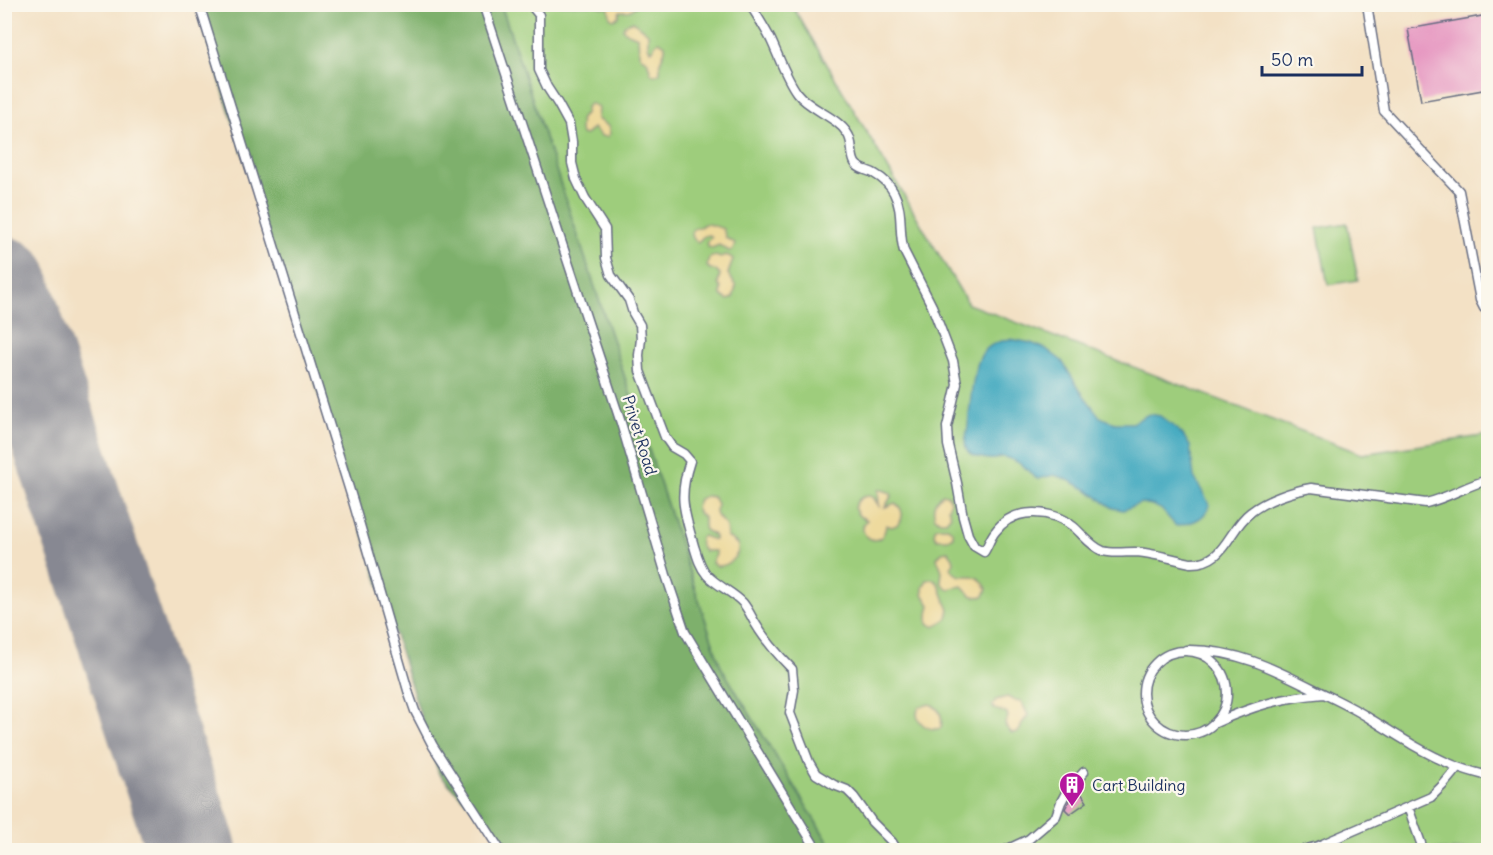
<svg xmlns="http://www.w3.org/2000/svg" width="1493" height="855" font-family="Delius,sans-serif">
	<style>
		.green { fill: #9ecd7c; stroke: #5c7e6d; stroke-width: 1.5 }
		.forest { fill: #7eb06c; stroke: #4c7065; stroke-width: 1.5 }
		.sand { fill: #eeda9e; stroke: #84847e; stroke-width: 1.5 }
		.water { fill: #3fa8bf; stroke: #2d6c8e; stroke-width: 1.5 }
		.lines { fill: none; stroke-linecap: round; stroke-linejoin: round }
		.runway { stroke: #878892; stroke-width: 90 }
		.building { fill: #e697c1 }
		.lane-casing { stroke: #676d82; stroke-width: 11 }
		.lane { stroke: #fff; stroke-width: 8 }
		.labels { text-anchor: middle; stroke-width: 4.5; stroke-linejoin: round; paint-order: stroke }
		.street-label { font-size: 16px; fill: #1b2f5e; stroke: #fbf7ec }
		.poi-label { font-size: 16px; fill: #1b2f5e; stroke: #fbf7ec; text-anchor: start }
	</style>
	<rect width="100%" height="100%" fill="#fbf7ec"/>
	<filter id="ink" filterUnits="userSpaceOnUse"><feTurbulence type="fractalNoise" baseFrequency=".0167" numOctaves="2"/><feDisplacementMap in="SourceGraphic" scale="12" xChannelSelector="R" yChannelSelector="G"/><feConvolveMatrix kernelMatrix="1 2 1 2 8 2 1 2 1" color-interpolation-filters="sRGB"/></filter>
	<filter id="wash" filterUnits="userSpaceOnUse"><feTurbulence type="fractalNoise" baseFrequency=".008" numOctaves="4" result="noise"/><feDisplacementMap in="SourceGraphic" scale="24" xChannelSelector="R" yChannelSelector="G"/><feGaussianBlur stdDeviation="1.35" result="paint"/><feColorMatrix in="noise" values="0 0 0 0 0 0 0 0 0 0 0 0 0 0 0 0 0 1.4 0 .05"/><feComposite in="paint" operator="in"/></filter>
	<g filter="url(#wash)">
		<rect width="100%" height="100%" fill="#f3e1c5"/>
		<path class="green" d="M501,5H792L968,304L1362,454L1488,435V850H833L721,667Z
			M1347,223L1358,280L1328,285L1317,228Z"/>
		<path class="forest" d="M196,5H501L721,667L833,850H514L439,774Z"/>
		<path class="sand" d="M596,5H636C631,12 628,11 620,11L618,17L613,19L610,17L609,9L608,7H601Z
			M633,21L648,33V46L650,50H653L655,44L659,41L665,45V50L660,62V72L658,74L654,75L651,73L647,60L641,57L639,53L638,37L628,33L623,29L625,24Z
			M590,104H592L598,107L597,119L608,126L610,133L607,137L601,136L593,128L586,135L581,134C578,129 582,125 580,120L586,112V107Z
			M704,224C710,223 717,227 723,229L726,238L735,243L733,250L729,251L719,245L712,248L708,247L707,241L712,237L709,235L704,236L698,242C692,240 692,235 692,230C696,227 701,228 704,224Z
			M724,255L729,256L733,259L728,274L736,286L733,298L728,300L721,295V288L718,284L720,274C716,269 710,271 707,266L709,258L715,256L721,258Z
			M878,490C883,490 889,491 892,495L885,507L895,503C903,508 904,517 899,524L892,527L886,525C883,553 852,535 867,520L859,516L854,508C857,499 864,494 873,497L879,506Z
			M943,494L949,496L950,503L948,508L951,515L946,521H940L935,517C932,508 934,499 943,494Z
			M706,496L713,497L717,504L716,512L717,516L726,526L727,537C731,539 737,542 738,546C741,556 723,573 712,563L713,559L716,555L715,551H704L700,545V538L703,536L714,540V535L705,530L704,527V518L699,514L696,508L699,499Z
			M938,527H948L953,532V536L948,539H937L934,535L935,529Z
			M948,551L953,558L954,562L951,568C960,586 975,564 987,589L984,596C971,599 970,594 962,586L948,589C939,582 941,583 942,572C942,568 938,563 937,558L942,552Z
			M932,579L936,581L939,585L945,601L949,609L947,618L940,624L934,627L928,623V614L930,605L923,594V587L927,580Z
			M1007,697L1014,700L1021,701L1028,715C1027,718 1025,719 1023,722C1020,725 1022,729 1018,732L1012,733L1006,727L1005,723L1008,717L1007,713L994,709L992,705L996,700Z
			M930,704C940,708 943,717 941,728C928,732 912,721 919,707Z"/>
		<path class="water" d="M1010,339L1031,343L1046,349L1062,361L1079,389L1100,417L1115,423H1132L1149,414L1160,416L1174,427L1183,435L1190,446L1194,477L1210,505C1205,520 1191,523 1176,526L1161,509L1152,505L1141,503L1123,510L1113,508L1086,489L1064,478L1054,475L1038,479C1033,477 1032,474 1028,470C1022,464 1012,459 1004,457C997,456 1002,458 995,459C988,460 974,457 969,452C962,446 967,434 968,426C970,407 972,364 985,350C992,343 1001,341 1010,339Z"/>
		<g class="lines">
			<path class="runway" d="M4,282L192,850"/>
		</g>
		<g id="blocks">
			<path class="building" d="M1488,15V89L1421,101L1408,29Z
				M1079,790L1087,802L1070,814L1065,809L1072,795Z"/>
		</g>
	</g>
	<g filter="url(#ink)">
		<use href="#blocks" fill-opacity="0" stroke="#676d82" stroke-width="1.5"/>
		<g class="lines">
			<defs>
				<path id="lane" d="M199,4L353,501L409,694L415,711L433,746L500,850
					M483,4L621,423L666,575L685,632L817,850
					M530,4L539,15V70L547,87L558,104L569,124L572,142V163L576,179L585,198L605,229L606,258L611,275L629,300L633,313L640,325L641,339L639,355L640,371L665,437L672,447L684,454L690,461C678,497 684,511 694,546C697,556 700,567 707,575C717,586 733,592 743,603C748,609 751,616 755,623C765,640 778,655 792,669L794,690L790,713L809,762L816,774L834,785L847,790L854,797L872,822L892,842L897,850
					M750,4C757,16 765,28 771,40C779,57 786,78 797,93C810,110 836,116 847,133C854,142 850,154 855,163C859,170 869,170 875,174C882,178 890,185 894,193C904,212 898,232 904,251L932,306L953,361L957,384L947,427L948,445L957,483L963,517L968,535L974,546L984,552C988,546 990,538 995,532C1014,506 1051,509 1074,527C1083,535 1092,547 1103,551C1112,554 1125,552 1135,552C1153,553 1173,559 1190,563C1226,564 1227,530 1251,512C1266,500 1293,491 1311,488L1426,503C1448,498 1467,485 1488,480
					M1367,4L1384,111L1459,191L1480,300L1484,308L1488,310
					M1186,650C1235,649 1273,668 1316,690C1334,699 1352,707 1369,718C1396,735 1424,753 1453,765C1465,770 1477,773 1488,776
					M1143 693a42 42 0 1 1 84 0a42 42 0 1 1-84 0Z
					M1215,723C1253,706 1283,697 1324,694
					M1408,807L1422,846L1420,850
					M1006,850L1029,839L1056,816L1061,802L1067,791L1084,772
					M1303,850L1318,846L1431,797L1443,785L1458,767"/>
			</defs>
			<use href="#lane" class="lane-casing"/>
			<use href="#lane" class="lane"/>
		</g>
	</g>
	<defs>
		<symbol id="building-pin" viewBox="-11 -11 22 30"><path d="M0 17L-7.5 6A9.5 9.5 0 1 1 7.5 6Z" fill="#b5179e" stroke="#fbf7ec"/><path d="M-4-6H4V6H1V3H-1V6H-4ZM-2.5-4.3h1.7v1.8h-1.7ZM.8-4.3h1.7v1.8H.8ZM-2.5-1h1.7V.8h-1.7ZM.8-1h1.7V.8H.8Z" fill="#fff"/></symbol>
	</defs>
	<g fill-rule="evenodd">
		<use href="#building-pin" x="1057" y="770" width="30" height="40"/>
	</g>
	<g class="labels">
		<g class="street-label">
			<text transform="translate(640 435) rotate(73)" y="6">Privet Road</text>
		</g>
		<g class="poi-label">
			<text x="1092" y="791">Cart Building</text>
		</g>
	</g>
	<rect width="1493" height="855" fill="none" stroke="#fbf7ec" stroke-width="24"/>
	<path d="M1262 66v9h100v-9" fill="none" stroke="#1b2f5e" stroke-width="3"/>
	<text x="1271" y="66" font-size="18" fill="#1b2f5e" stroke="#fbf7ec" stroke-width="4.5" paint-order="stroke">50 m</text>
</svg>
